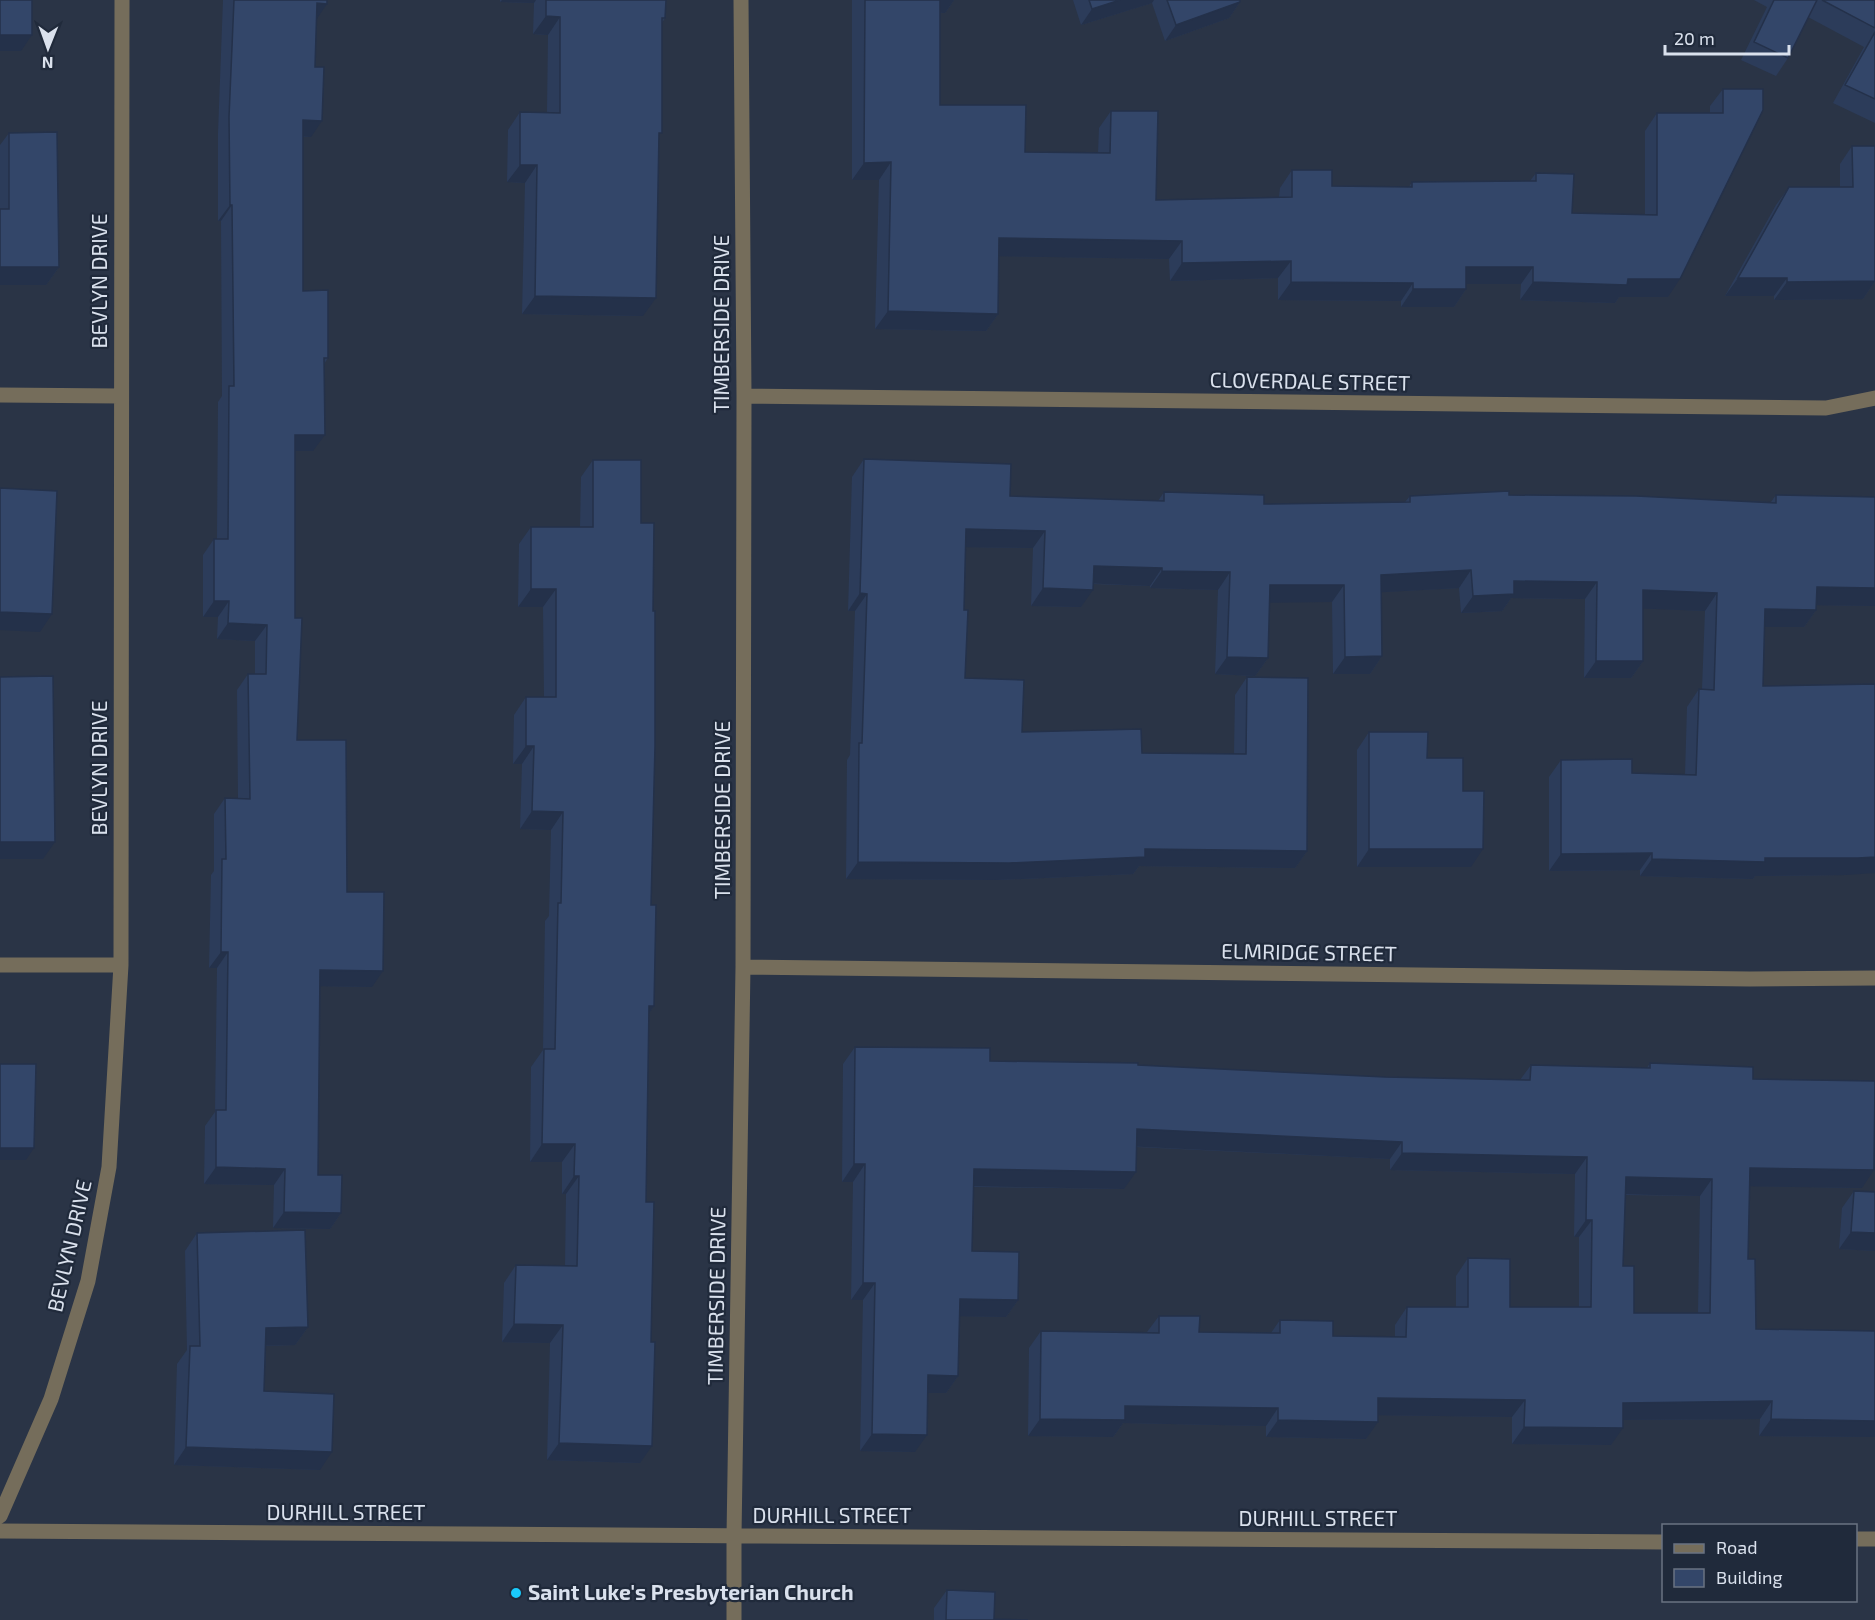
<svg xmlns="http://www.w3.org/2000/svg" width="1875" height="1620" font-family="'Exo 2',sans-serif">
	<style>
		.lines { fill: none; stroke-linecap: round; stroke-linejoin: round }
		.minor { stroke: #756d5b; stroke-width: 15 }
		.wall { fill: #2c3c5a; fill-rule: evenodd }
		.shaded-wall { fill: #24314a }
		.building { fill: #334669; stroke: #24314a; stroke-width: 1.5; fill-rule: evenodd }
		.poi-dot { fill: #1acafc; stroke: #202a3b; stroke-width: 2 }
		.labels { text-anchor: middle; stroke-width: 4.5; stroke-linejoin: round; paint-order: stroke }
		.street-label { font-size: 21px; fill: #dae1ed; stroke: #202a3b }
		.poi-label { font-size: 21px; font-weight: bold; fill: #dae1ed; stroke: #202a3b; text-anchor: start }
	</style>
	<rect width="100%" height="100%" fill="#2a3446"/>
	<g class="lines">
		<path class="minor" d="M0,395L120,396
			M744,396L1826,408L1875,398
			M0,965H121
			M743,967L1750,979L1875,978
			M0,1516L51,1399L88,1281L109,1167L121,965L122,0
			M0,1531L1664,1542
			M1856,1539H1875
			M734,1620V1536L743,967L744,396L741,0"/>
	</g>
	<path class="wall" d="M223,0H327L316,19L311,137H303V291L328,358L324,364L313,451H295V618L297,740L347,892L372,987L320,986L318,1175L341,1213L330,1229L273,1228L274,1185L204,1184L205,1126L215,1112L217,968H209L211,875L214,871V814L225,798H238L237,690L248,674H255V641L217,639L218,617H203V555L214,539H217L218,402L222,396L221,221H218V133Z
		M500,0H666L665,18L662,23L658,137L643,316L522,314L525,183L507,182L508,130L520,112H547L548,35L533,34L534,3L500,2Z
		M852,0H954L945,13H940V105L1025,152L1098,153L1099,128L1111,111L1156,200L1279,197L1280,188L1292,170L1332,186L1409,187L1412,182L1530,181L1536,173L1572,213L1645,215V131L1657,113H1710V106L1723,89H1763L1668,297H1619L1615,303L1520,300L1521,284H1466V289L1454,307H1401V301L1278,300V278L1170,281L1169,259L999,256L998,314L986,331L875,329L879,180H852Z
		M1073,0H1240V2L1229,18L1165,41L1152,3L1081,25Z
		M1754,0H1875V123L1833,103L1864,47L1808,17L1788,58L1776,76L1741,60L1767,7Z
		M9,133L59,267L46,285H0V145Z
		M1852,146L1875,281L1863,299L1774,300V296H1725L1776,205L1789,187H1840V164Z
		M864,459L1010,496L1158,501L1164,492L1264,504L1405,502L1410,496L1509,495L1771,502L1776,495L1875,497V606L1816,605V610L1804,627H1765L1763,686L1846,875L1755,876L1753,879L1640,876V870L1549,871V777L1561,760L1632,773L1685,775L1687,707L1699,689H1702L1705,611L1643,608V661L1631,678H1584L1585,599L1511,598L1502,611L1461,613L1459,588L1381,592L1382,656L1370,674H1333L1332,602H1269L1268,658L1255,676L1215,674L1218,590L1150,588V586L1093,584L1081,607L1031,606L1033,548L966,547L964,610L965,678L1022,732L1142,753L1234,754L1235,695L1247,677L1307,851L1295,868L1139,866L1133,874L997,880L846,879L847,760L850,755L855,611H848L852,477Z
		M593,460L641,523L654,1006L649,1013L640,1463L547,1460L550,1343L502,1342L504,1283L516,1265L565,1266L566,1194H562V1162H530L531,1067L543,1050L545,921L549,916L551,830L520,829L522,764H513L514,715L526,697H544L543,607H518L519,544L531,527H580L581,477Z
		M1369,732L1427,758L1471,867H1357V750Z
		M855,1047L990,1061L1138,1065L1385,1077L1520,1080L1531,1065L1647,1068L1650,1063L1753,1079L1875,1081V1145H1874L1862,1188L1750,1186L1748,1259L1756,1329L1875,1331V1437L1759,1436L1760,1419L1623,1420L1611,1445L1512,1444V1417L1378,1415L1366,1439L1266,1437V1426L1123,1423L1113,1437L1028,1436L1029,1348L1041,1331L1147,1332L1159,1316L1199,1332L1271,1333L1280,1320L1333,1336L1395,1337V1325L1407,1307H1456V1276L1468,1258L1510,1307H1579V1237H1574L1575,1174L1390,1170V1159L1136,1147L1124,1189L974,1187L972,1251L1018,1300L1006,1317L959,1316L958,1376L946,1393H927L915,1452L860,1451L863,1300H851L853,1182H842L843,1064ZM1625,1195L1700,1196L1698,1313H1634L1623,1266Z
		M1854,1191L1875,1192V1251L1839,1249L1842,1208Z
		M197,1233L308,1327L295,1345L266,1346L264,1391L320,1470L174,1465L177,1364L187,1350L185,1251Z
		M947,1590L994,1619L1028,1620H934V1608Z"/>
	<path class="shaded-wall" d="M502,0H536L534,3L500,2Z
		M937,0H954L945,13L928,12Z
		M1120,0H1154L1152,3L1081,25L1092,9Z
		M1240,2L1229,18L1165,41L1176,25Z
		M317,3L327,4L316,20Z
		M546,16L560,17L548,35L533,34Z
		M0,35H32L21,51H0Z
		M303,120L322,121L311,137L292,136Z
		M891,162L879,180H852L864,163Z
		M520,165H537L525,183L507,182Z
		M230,205H232L221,221H218Z
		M999,238L1182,241L1169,259L987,256Z
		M1291,261L1278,278L1170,281L1182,263Z
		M0,267H59L46,285H0Z
		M1466,267H1533L1521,284H1454Z
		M1738,278H1787L1774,296H1725Z
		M1628,279H1680L1668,297H1619L1615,303L1520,300L1533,282Z
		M1875,281L1863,299L1774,300L1787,282Z
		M1291,282L1413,283L1401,301L1278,300Z
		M1413,289H1466L1454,307H1401Z
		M535,296L656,298L643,316L522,314Z
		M888,311L998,314L986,331L875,329Z
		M295,435H325L313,451H283Z
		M966,529L1045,531L1033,548L954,547Z
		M1094,566L1162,568L1150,586L1082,583Z
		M1471,570L1459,588L1368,593L1381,575Z
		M1162,571L1230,572L1218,590L1150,588Z
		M1514,581L1597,582L1585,599L1511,598L1502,611L1461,613L1473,596Z
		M1270,585H1344L1332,602L1258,603Z
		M1817,587L1875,588V606L1804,605Z
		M1043,588L1093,590L1081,607L1031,606Z
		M531,589H556L543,607H518Z
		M1643,590L1717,593L1705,611L1631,608Z
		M860,593L867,594L855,611H848Z
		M214,601H229L218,617H203Z
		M1765,609L1816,610L1804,627H1753Z
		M0,612L52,614L40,632L0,630Z
		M228,623L267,625L255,641L217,639Z
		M1382,656L1370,674H1333L1345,657Z
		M1227,657L1268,658L1255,676L1215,674Z
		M1596,661H1643L1631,678H1584Z
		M526,746H534L522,764H513Z
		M532,811L563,812L551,830L520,829Z
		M0,842H55L43,859H0Z
		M1145,849L1307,851L1295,868L1139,866L1133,874L997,880L846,879L858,862Z
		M1369,849H1483L1471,867H1357Z
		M1652,853L1640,870L1549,871L1561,854Z
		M1875,857V873L1846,875L1755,876L1753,879L1640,876L1652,859Z
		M221,952H228L217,968H209Z
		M320,970L383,971L372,987L309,986Z
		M649,1006H654L642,1024Z
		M1137,1129L1402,1142L1390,1159L1125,1146Z
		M542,1144H575L562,1162H530Z
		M0,1148H34L26,1160H0Z
		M1402,1153L1587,1157L1575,1174L1390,1170Z
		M854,1164H865L853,1182H842Z
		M216,1167L285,1169L274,1185L204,1184Z
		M1750,1168L1874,1170L1862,1188L1738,1186Z
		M974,1169L1136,1172L1124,1189L962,1186Z
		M574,1176H579L566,1194H562Z
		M1626,1177L1712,1179L1700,1196L1614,1194Z
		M284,1212L341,1213L330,1229L273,1228Z
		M1586,1220H1592L1579,1237H1574Z
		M1851,1232L1875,1233V1251L1839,1249Z
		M863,1283H875L863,1300H851Z
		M960,1299L1018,1300L1006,1317L948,1316Z
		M514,1324L563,1325L550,1343L502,1342Z
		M308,1327L295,1345L254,1346L266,1328Z
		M928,1375L958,1376L946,1393H916Z
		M1378,1398L1525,1400L1512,1417L1366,1415Z
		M1772,1401L1760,1419L1611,1420L1623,1403Z
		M1125,1406L1278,1408L1266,1426L1123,1423L1113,1437L1028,1436L1040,1419Z
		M1771,1419L1875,1421V1437L1759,1436Z
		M1278,1420L1378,1422L1366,1439L1266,1437Z
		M1524,1427L1623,1428L1611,1445L1512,1444Z
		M872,1434L927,1435L915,1452L860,1451Z
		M559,1443L652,1446L640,1463L547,1460Z
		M186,1447L332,1452L320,1470L174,1465Z"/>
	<path class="building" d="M0,0H32V35H0Z
		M234,0H327V4L317,3L315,67H324L322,121L303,120V291L328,290V358H324L325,435H295V618H302L297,740H346L347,892H384L383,971L320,970L318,1175H342L341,1213L284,1212L285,1169L216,1167V1110H226L228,952H221L222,859H226L225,798L250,799L248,674H266L267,625L228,623L229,601H214V539H228L229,386H234L232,205H230L229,117Z
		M546,0H666L665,18H662V133H659L656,298L535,296L537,165H520V112L560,113V17L546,16Z
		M865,0H940V105H1026L1025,152L1110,153L1111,111H1158L1156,200L1292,197V170H1332V186L1412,187V182L1536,181V173L1574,174L1572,213L1657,215V113H1723V89H1763V110L1680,279H1628L1627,285L1533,282V267H1466V289H1413V283L1291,282V261L1182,263V241L999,238L998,314L888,311L891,162L864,163Z
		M1089,0H1120L1092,9Z
		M1167,0H1240V2L1176,25Z
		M1774,0H1817L1788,58L1754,42Z
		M1822,0H1875V28Z
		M1875,32V99L1845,85Z
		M57,132L59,267H0V209H9V133Z
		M1852,146H1875V281L1787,282V278H1738L1789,187H1853Z
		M864,459L1011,464L1010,496L1164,501V492L1264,495V504L1410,502V496L1509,491V495L1636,496L1776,503V495L1875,497V588L1817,587L1816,610L1765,609L1763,686L1875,684V857L1858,858H1765V862L1652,859V853L1561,854V760L1632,759V773L1696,775L1699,689L1714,690L1717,593L1643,590V661H1596L1597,582L1514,581V594L1473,596L1471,570L1381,575L1382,656L1345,657L1344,585H1270L1268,658L1227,657L1230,572L1162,571V568L1094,566L1093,590L1043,588L1045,531L966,529L964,610H968L965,678L1024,680L1022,732L1141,729L1142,753L1246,754L1247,677L1308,678L1307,851L1145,849V857L1009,863L858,862L859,743H862L867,594L860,593Z
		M593,460H641V523H654L653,611H655V746L651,905H656L654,1006H649L646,1202H654L651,1342H655L652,1446L559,1443L563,1325L514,1324L516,1265L577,1266L579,1176H574L575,1144H542L544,1049H555L558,903H561L563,812L532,811L534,746H526V697H556V589H531V527H593Z
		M0,488L57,491L52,614L0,612Z
		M53,676L55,842H0V677Z
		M1369,732H1428L1427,758H1463V791H1484L1483,849H1369Z
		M855,1047L990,1048V1061L1138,1063V1065L1385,1077L1530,1080L1531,1065L1650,1068V1063L1753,1067V1079L1875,1081L1874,1170L1750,1168L1748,1259H1755L1756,1329L1875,1331V1421L1771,1419L1772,1401L1623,1403V1428L1524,1427L1525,1400L1378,1398V1422L1278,1420V1408L1125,1406V1420L1040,1419L1041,1331L1159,1333V1316H1200L1199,1332L1280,1333V1320L1333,1321V1336L1406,1337L1407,1307H1468V1258L1510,1259V1307H1591L1592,1220H1586L1587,1157L1402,1153V1142L1137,1129L1136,1172L974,1169L972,1251L1019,1252L1018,1300L960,1299L958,1376L928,1375L927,1435L872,1434L875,1283H863L865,1164H854ZM1626,1177L1712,1179L1710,1313H1634V1266H1623Z
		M0,1064H36L34,1148H0Z
		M1854,1191L1875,1192V1233L1851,1232Z
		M305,1230L308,1327L266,1328L264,1391L334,1394L332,1452L186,1447L190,1346H200L197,1233Z
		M947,1590L995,1592L994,1619L1028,1620H946Z"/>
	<circle class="poi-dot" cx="516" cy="1593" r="6"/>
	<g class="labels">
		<g class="street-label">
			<text transform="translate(100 281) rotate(-90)" y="7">BEVLYN DRIVE</text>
			<text transform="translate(722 324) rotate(-90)" y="7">TIMBERSIDE DRIVE</text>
			<text transform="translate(1310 382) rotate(1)" y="7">CLOVERDALE STREET</text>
			<text transform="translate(100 768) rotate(-90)" y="7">BEVLYN DRIVE</text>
			<text transform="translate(723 810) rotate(-90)" y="7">TIMBERSIDE DRIVE</text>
			<text transform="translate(1309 953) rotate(1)" y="7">ELMRIDGE STREET</text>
			<text transform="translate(70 1246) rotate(-77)" y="7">BEVLYN DRIVE</text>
			<text transform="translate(717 1296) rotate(-89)" y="7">TIMBERSIDE DRIVE</text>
			<text x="346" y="1520">DURHILL STREET</text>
			<text x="832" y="1523">DURHILL STREET</text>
			<text x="1318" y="1526">DURHILL STREET</text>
		</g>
		<g class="poi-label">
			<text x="528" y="1600">Saint Luke's Presbyterian Church</text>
		</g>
	</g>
	<rect x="1662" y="1524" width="195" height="78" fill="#202a3b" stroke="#6a7382" stroke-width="1.5"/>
	<rect x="1674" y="1544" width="30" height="9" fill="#756d5b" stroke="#6a7382" stroke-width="1.5"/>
	<text x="1716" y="1554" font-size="18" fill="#dae1ed">Road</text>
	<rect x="1674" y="1569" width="30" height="18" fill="#334669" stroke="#6a7382" stroke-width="1.5"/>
	<text x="1716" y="1584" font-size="18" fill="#dae1ed">Building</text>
	<g transform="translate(48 48) rotate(181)" stroke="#202a3b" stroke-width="4.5" paint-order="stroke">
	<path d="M0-4.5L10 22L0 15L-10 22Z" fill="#dae1ed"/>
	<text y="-9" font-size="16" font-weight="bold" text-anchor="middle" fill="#dae1ed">N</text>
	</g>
	<path d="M1665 45v9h124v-9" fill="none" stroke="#dae1ed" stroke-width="3"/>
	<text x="1674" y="45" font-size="18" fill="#dae1ed" stroke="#202a3b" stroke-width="4.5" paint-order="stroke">20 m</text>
</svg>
